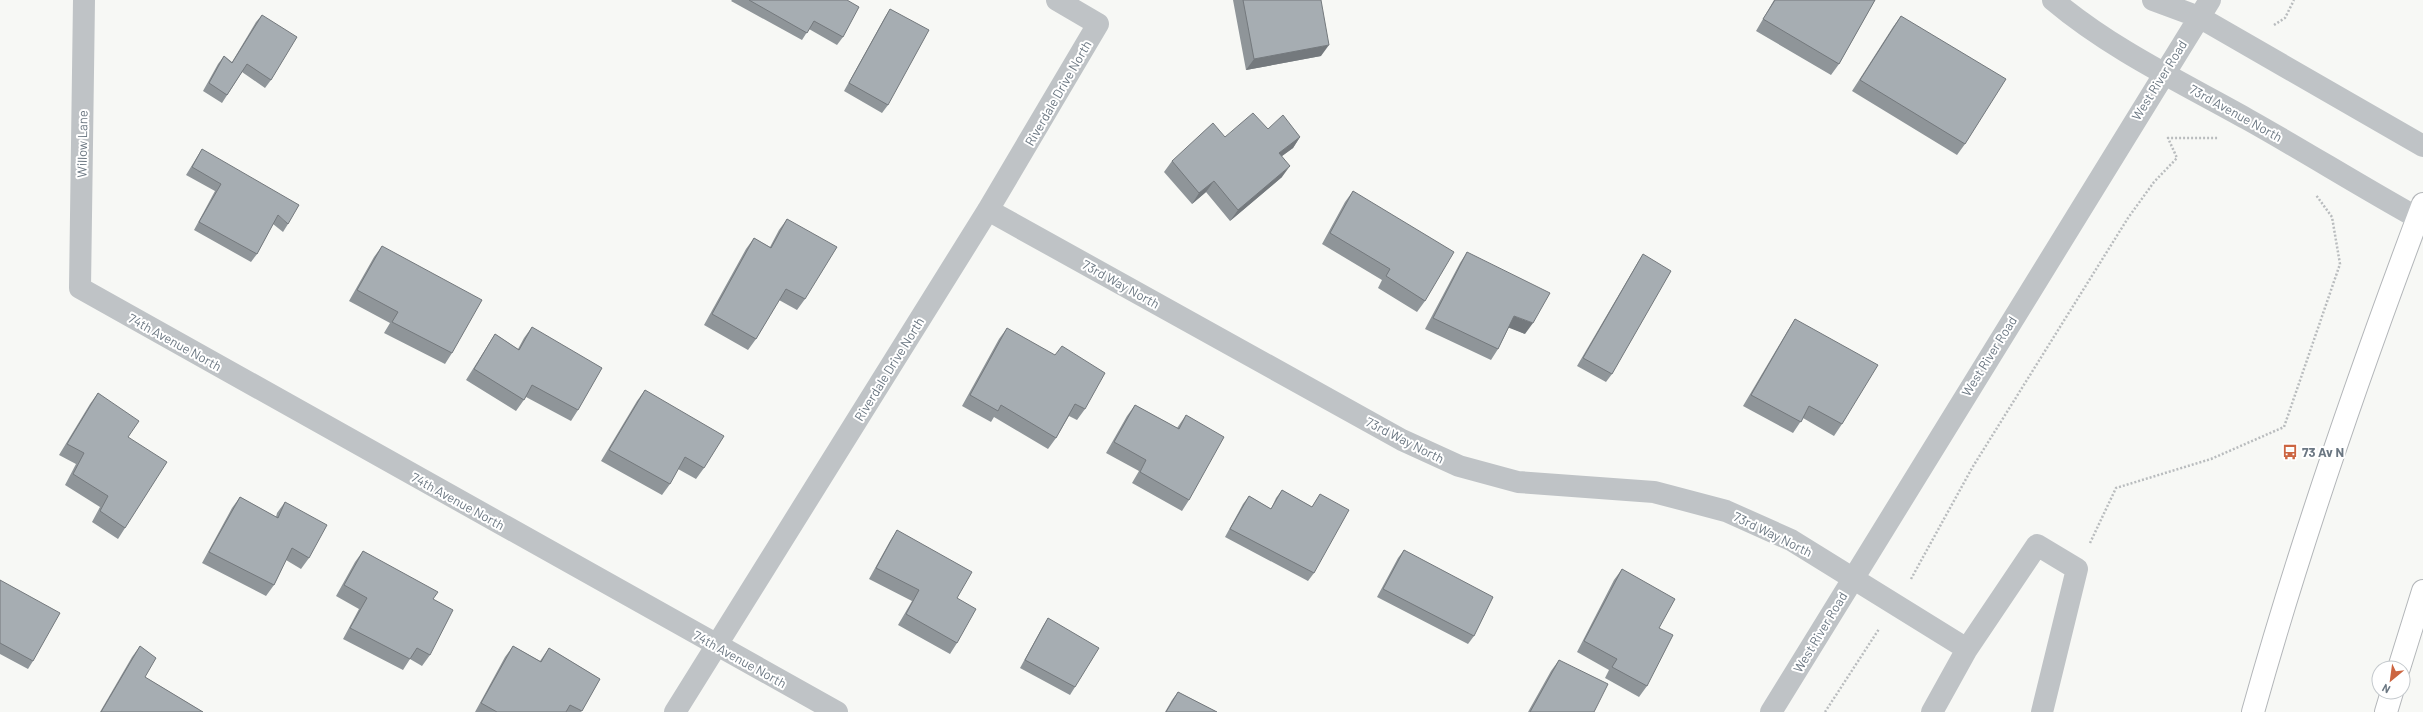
<svg xmlns="http://www.w3.org/2000/svg" width="2423" height="712" font-family="Barlow,sans-serif">
	<style>
		.lines { fill: none; stroke-linecap: round; stroke-linejoin: round }
		.highway-casing { stroke: #b3b6b9; stroke-width: 24 }
		.path { stroke: #b9bcbe; stroke-width: 2.5; stroke-dasharray: 2 2; stroke-linecap: butt }
		.minor { stroke: #bfc3c6; stroke-width: 22 }
		.highway { stroke: #fff; stroke-width: 22 }
		.wall { fill: #8f9599 }
		.shaded-wall { fill: #74797d }
		.building { fill: #a6adb2; stroke: #74797d }
		.labels { text-anchor: middle; stroke-width: 4; stroke-linejoin: round; paint-order: stroke }
		.street-label { font-size: 13px; fill: #6b7782; stroke: #fff }
		.poi-label { font-size: 13px; font-weight: bold; fill: #6b7782; stroke: #fff; text-anchor: start }
	</style>
	<rect width="100%" height="100%" fill="#f7f8f5"/>
	<g class="lines">
		<defs>
			<path id="highway" d="M2399,668L2423,591
				M2253,712C2301,540 2360,371 2423,204
				M2386,712L2392,692"/>
		</defs>
		<use href="#highway" class="highway-casing"/>
		<path class="path" d="M2274,25L2285,18L2294,0
			M2090,543L2116,488L2211,459L2284,427L2340,264L2332,217L2316,195
			M1911,579L1972,468L2128,218L2154,182L2177,158L2168,138H2219
			M1825,712L1879,629"/>
		<path class="minor" d="M84,0L80,288L837,712
			M2053,0C2111,49 2181,82 2247,119C2306,152 2363,188 2423,221
			M2153,0L2199,17L2423,146
			M988,210L1402,440L1459,466L1518,482L1654,492L1726,511L1791,540L1967,649
			M675,712L988,210L1098,24L1057,0
			M1771,712L2210,0
			M1932,712L1967,649L2037,545L2077,569L2042,712"/>
		<use href="#highway" class="highway"/>
	</g>
	<path class="wall" d="M732,0H847L843,37L837,45L809,29L802,40L731,1Z
		M1233,0H1321V56L1246,70Z
		M1774,0H1875L1839,64L1831,75L1756,31Z
		M890,9L888,105L882,113L844,91L885,17Z
		M262,15L271,80L265,88L242,72L222,103L203,91L218,64L224,56L232,62L256,22Z
		M1901,16L1965,144L1957,155L1852,91L1893,27Z
		M1268,129L1300,137L1293,148L1282,156V177L1230,221L1206,192L1192,204L1164,172L1172,161L1225,137Z
		M202,149L288,224L283,232L273,224L257,254L251,262L194,230L215,191L186,175L197,157Z
		M1353,191L1425,301L1417,312L1378,288L1382,280L1322,244L1345,202Z
		M787,219L805,299L797,310L779,300L756,339L748,350L704,325L746,249L754,238L770,247L779,230Z
		M382,246L452,353L445,364L384,333L390,323L349,301L374,257Z
		M1467,252L1525,334L1509,327L1498,349L1491,360L1425,329L1460,263Z
		M1643,254L1612,374L1606,382L1577,366L1638,262Z
		M1795,319L1842,424L1834,436L1803,418L1793,433L1743,406L1788,330Z
		M532,327L578,410L571,421L526,397L516,411L466,380L488,345L495,334L518,349L524,338Z
		M1007,328L1085,409L1077,420L1069,416L1056,438L1048,449L994,417L991,422L962,406L999,339Z
		M645,390L704,468L696,479L678,469L670,484L662,495L601,461L637,401Z
		M98,393L128,437L125,528L118,539L92,522L100,507L65,485L76,464L59,455L90,404Z
		M1135,405L1177,428L1186,415L1189,500L1182,511L1132,483L1139,471L1106,453L1127,416Z
		M1282,490L1312,507L1320,494L1314,573L1308,581L1225,537L1243,504L1249,496L1271,509L1276,498Z
		M240,497L276,517L277,513L285,502L309,558L301,569L286,560L274,585L266,596L202,563L232,508Z
		M897,530L957,598V643L950,654L898,625L912,601L869,579L890,541Z
		M1404,550L1474,636L1468,644L1377,597L1398,558Z
		M363,551L433,599L430,655L422,666L410,659L403,670L343,639L359,609L336,596L355,562Z
		M1622,569L1659,628L1647,686L1639,697L1605,678L1609,670L1577,652L1614,580Z
		M0,580L33,661L28,669L0,654Z
		M1048,618L1075,687L1070,695L1020,668L1043,626Z
		M140,646L145,677L203,712H100L132,657Z
		M513,646L540,661L549,648L600,679L581,712H475L505,657Z
		M1559,660L1594,712H1528L1551,671Z
		M1178,692L1217,712H1165L1172,700Z"/>
	<path class="shaded-wall" d="M1329,45L1321,56L1246,70L1254,59Z
		M1300,137L1293,148L1271,164L1279,153Z
		M1290,166L1282,177L1230,221L1238,210Z
		M1214,181L1206,192L1192,204L1199,193Z
		M1514,316L1533,323L1525,334L1507,327Z"/>
	<path class="building" d="M749,0H847L859,7L843,37L814,21L807,33Z
		M1243,0H1321L1329,45L1254,59Z
		M1775,0H1875L1839,64L1763,19Z
		M890,9L929,30L888,105L849,83Z
		M262,15L297,37L271,80L247,64L227,95L209,83L224,56L232,63Z
		M1901,16L2006,79L1965,144L1860,80Z
		M1253,113L1268,129L1283,115L1300,137L1279,153L1290,166L1238,210L1214,181L1199,193L1172,161L1213,123L1225,137Z
		M202,149L299,205L288,224L278,215L257,254L199,222L221,184L192,167Z
		M1353,191L1454,252L1425,301L1386,276L1390,269L1330,233Z
		M787,219L837,247L805,299L786,289L756,339L712,314L754,238L771,248Z
		M382,246L482,300L452,353L392,322L398,312L357,290Z
		M1467,252L1550,293L1533,323L1514,316L1498,349L1433,318Z
		M1643,254L1671,271L1612,374L1583,358Z
		M1795,319L1878,365L1842,424L1809,406L1801,422L1751,395Z
		M532,327L602,368L578,410L532,385L524,400L474,369L495,334L519,350Z
		M1007,328L1055,355L1062,346L1105,373L1085,409L1075,404L1056,438L1001,405L998,411L970,395Z
		M645,390L724,436L704,468L685,457L670,484L609,450Z
		M98,393L139,421L128,437L167,462L125,528L100,511L108,496L73,474L84,453L67,444Z
		M1135,405L1179,429L1186,415L1224,437L1189,500L1140,472L1146,460L1114,442Z
		M1282,490L1312,507L1320,494L1349,510L1314,573L1230,529L1249,496L1271,509Z
		M240,497L278,518L285,502L327,525L309,558L292,548L274,585L209,552Z
		M897,530L972,572L957,598L976,609L957,643L906,614L919,590L876,568Z
		M1404,550L1493,597L1474,636L1383,589Z
		M363,551L438,592L433,599L453,610L430,655L417,648L410,659L350,628L367,598L344,585Z
		M1622,569L1675,599L1659,628L1673,635L1647,686L1612,667L1617,659L1584,641Z
		M0,580L60,613L33,661L0,643Z
		M1048,618L1099,648L1075,687L1025,660Z
		M140,646L156,658L145,677L203,712H101Z
		M513,646L541,662L549,648L600,679L582,711L570,705L566,712H497L481,703Z
		M1559,660L1608,684L1594,712H1530Z
		M1178,692L1217,712H1166Z"/>
	<defs>
		<symbol id="bus-bare" viewBox="-9 -9 18 18"><path d="M-5-6H5V4H4V6H2V4H-2V6H-4V4H-5ZM-3.5-4V0h7V-4ZM-3.5 1.2v1.5H-2V1.2ZM2 1.2v1.5H3.5V1.2Z" fill="#cc6541" stroke="#fff" stroke-width="2.5" paint-order="stroke"/></symbol>
	</defs>
	<g fill-rule="evenodd">
		<use href="#bus-bare" x="2279" y="441" width="22" height="22"/>
	</g>
	<g class="labels">
		<g class="street-label">
			<text transform="translate(2159 80) rotate(-58)" y="5">West River Road</text>
			<text transform="translate(1058 93) rotate(-60)" y="5">Riverdale Drive North</text>
			<text transform="translate(2236 113) rotate(29)" y="5">73rd Avenue North</text>
			<text transform="translate(82 144) rotate(-89)" y="5">Willow Lane</text>
			<text transform="translate(1121 284) rotate(29)" y="5">73rd Way North</text>
			<text transform="translate(175 342) rotate(29)" y="5">74th Avenue North</text>
			<text transform="translate(1989 356) rotate(-58)" y="5">West River Road</text>
			<text transform="translate(889 369) rotate(-58)" y="5">Riverdale Drive North</text>
			<text transform="translate(1405 440) rotate(27)" y="5">73rd Way North</text>
			<text transform="translate(458 501) rotate(29)" y="5">74th Avenue North</text>
			<text transform="translate(1773 534) rotate(26)" y="5">73rd Way North</text>
			<text transform="translate(1820 632) rotate(-59)" y="5">West River Road</text>
			<text transform="translate(740 659) rotate(29)" y="5">74th Avenue North</text>
		</g>
		<g class="poi-label">
			<text x="2302" y="457">73 Av N</text>
		</g>
	</g>
	<g transform="translate(2391 680) rotate(209)"><circle r="19" fill="#ffffff" stroke="#c4c9cd"/>
	<path d="M0-3L7 15L0 10L-7 15Z" fill="#cc6541"/>
	<text y="-6" font-size="11" font-weight="bold" text-anchor="middle" fill="#6b7782">N</text>
	</g>
</svg>
